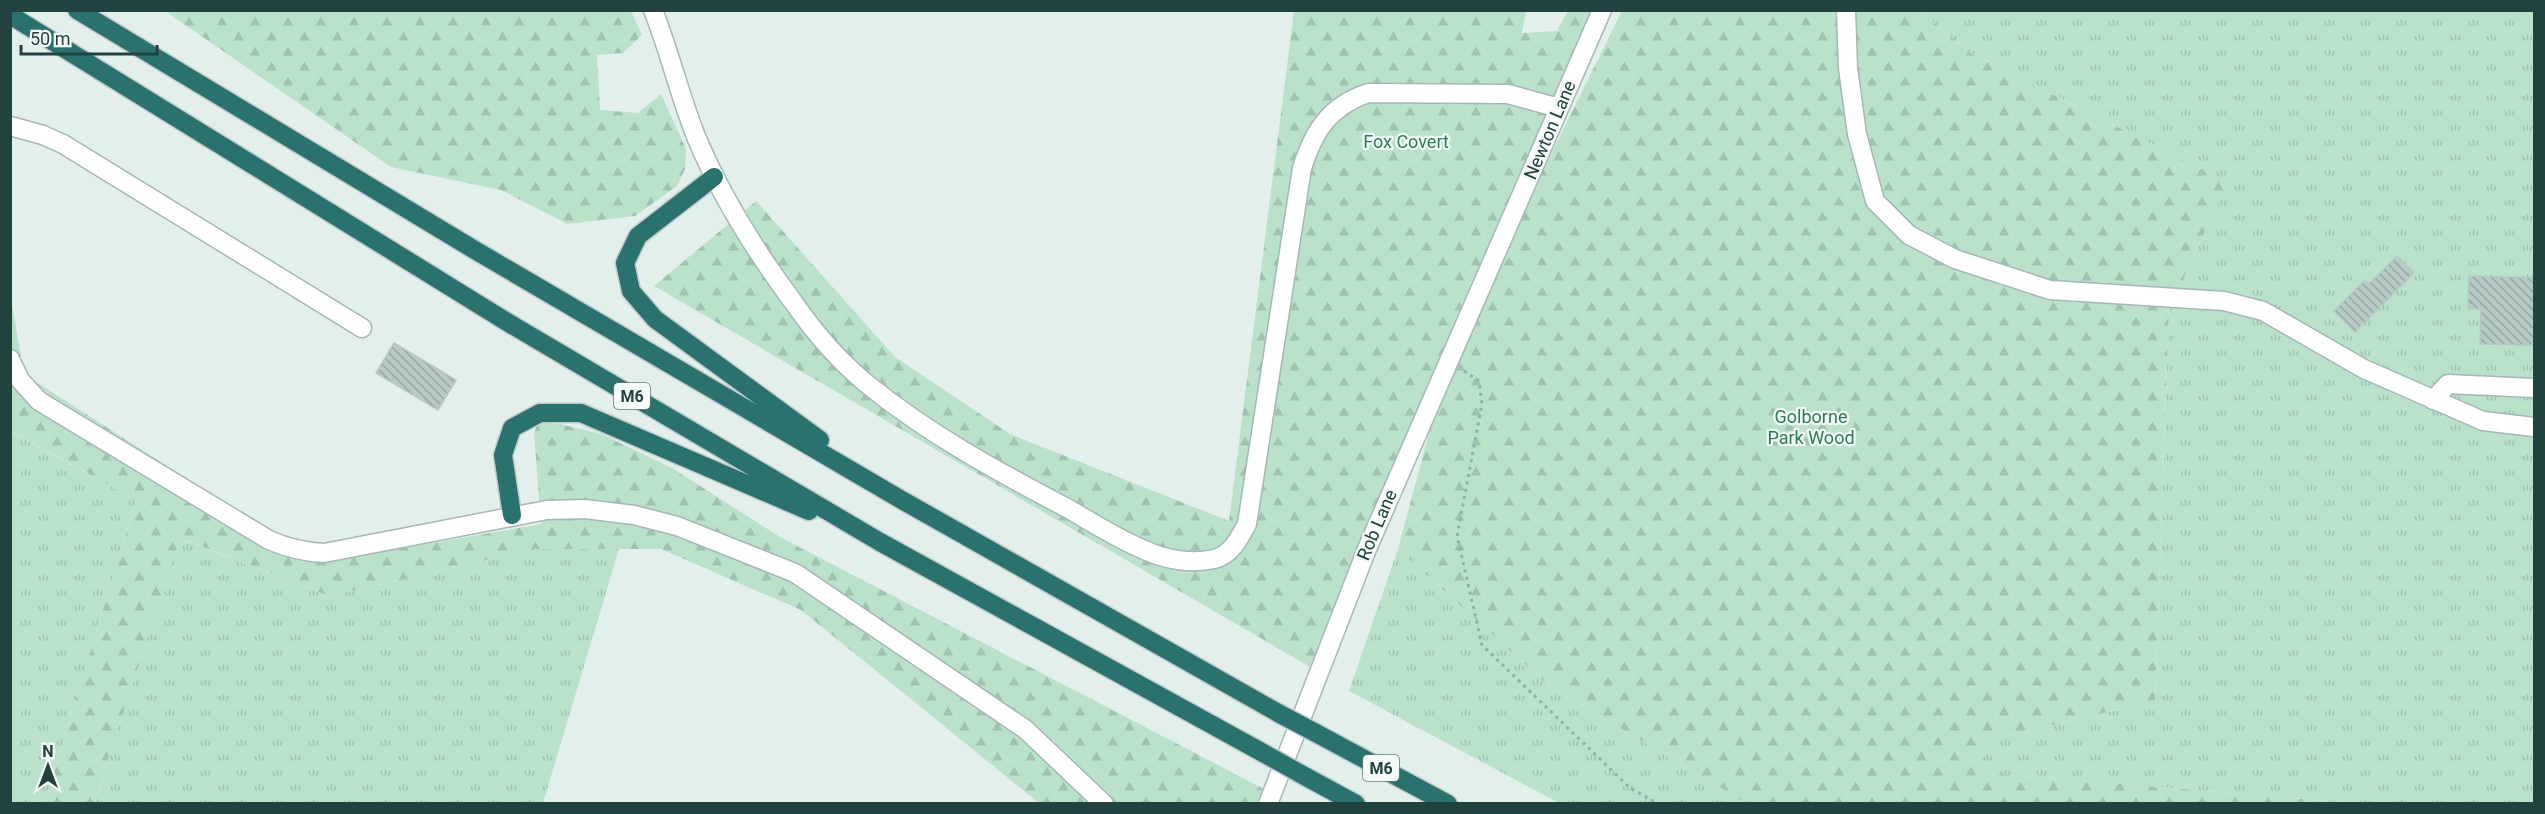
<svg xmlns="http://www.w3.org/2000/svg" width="2545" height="814" font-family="Roboto,sans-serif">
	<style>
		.grass { fill: url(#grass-tufts) }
		.forest { fill: url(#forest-firs) }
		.building { fill: url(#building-back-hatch); stroke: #b5c9c4; stroke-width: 1.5 }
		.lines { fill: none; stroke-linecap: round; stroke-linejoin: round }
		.minor-casing { stroke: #a5b8b4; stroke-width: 21 }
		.highway-casing { stroke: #c1cac9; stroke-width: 21 }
		.path { stroke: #80b6ad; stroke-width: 3; stroke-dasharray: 3 4.5; stroke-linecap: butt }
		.minor { stroke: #fff; stroke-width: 18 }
		.highway { stroke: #29726e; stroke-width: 18 }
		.highway-bridge-casing { stroke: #c1cac9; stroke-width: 21; stroke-linecap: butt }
		.highway-bridge { stroke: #29726e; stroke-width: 18 }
		.labels { text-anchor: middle; stroke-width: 4.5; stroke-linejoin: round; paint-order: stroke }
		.shield { fill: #f4faf8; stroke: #607976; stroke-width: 1.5 }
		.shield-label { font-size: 16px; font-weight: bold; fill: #21423f }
		.street-label { font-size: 18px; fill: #21423f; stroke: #f4faf8 }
		.park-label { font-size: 18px; fill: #267e56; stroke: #f4faf8 }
	</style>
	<defs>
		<pattern id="grass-tufts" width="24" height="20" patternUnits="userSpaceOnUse" patternTransform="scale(1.5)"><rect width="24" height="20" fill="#bae2cb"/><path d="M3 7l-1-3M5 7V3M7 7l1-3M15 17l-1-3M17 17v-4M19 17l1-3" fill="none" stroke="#a0c3af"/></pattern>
		<pattern id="forest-firs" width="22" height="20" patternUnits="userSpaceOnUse" patternTransform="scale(1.5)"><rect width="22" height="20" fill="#bae2cb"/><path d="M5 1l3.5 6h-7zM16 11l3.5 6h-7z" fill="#a0c3af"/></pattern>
		<pattern id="building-back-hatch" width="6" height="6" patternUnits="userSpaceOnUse" patternTransform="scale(1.5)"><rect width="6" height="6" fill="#b8cac5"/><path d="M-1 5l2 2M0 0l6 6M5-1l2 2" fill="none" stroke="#95a6a1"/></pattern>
	</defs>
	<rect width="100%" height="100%" fill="#e3efeb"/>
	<path class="grass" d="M1921,11H2534V803H2355L1986,773L1985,741L2155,701L2169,311L2227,182L1968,52Z
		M10,431L136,500L45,803H11Z
		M179,538L329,596L537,549H619L543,803L94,804Z
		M1398,549L1548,685L1746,803H1559L1349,691Z"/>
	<path class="forest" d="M165,11H631L642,35L623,53L597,55L600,110L638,113L661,94L686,149L685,169L677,186L635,216L567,224L501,190L391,167Z
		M1294,11H1526L1522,33L1557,31L1568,11H1601L1462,333L1622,11H1921L1968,52L2227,182L2169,311L2155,701L1985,741L1986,773L2355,803H1746L1548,685L1398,549L1445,373L1324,675L654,286L756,201L895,357L1010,434L1229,521Z
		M10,292L24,374L318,563L541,524L534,433L538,422L560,424L601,434L672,468L780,537L1266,790L1261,803H1039L801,610L661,549H537L329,596L180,538L94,803H45L136,500L11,431Z"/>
	<path class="building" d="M2397,256L2414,273L2355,332L2334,311L2365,280L2369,284Z
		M2469,276L2535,278V345L2480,344L2481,309H2468Z
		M394,343L456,380L438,410L376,373Z"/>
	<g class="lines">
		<defs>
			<path id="minor" d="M653,10C670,53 680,97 697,139C722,198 756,252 794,303C814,332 839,361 867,384C927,433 998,472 1067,508C1093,523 1119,540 1147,551C1167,560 1192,564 1214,559C1231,555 1239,539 1247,524L1302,168C1314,130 1330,106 1368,93L1508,94L1559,108
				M1846,10L1848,68L1857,134L1875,201L1909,235L1955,259L2050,290L2224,301L2263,311L2364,369L2483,421L2534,427
				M10,126L43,135L63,144L362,328
				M10,359L20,380L39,401L269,540C287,548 304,552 324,553L547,510L585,509L634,515L677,526L795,573L1025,729L1104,804
				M2433,400L2448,384L2534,388
				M1268,804L1367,549L1602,10"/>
			<path id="highway" d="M77,10L473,249L900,499L1280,714
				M10,15L512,325L880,542L1265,754
				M714,177L638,236L625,263L631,291L655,319L820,440
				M512,515L503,455L512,428L540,413H581L809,511
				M1314,732L1448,804
				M1299,773L1356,804"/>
		</defs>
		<use href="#minor" class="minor-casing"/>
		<use href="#highway" class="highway-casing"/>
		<path class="path" d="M1464,371L1479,381L1482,404L1457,536L1482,645L1630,788L1659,804"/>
		<use href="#minor" class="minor"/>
		<use href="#highway" class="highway"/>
		<defs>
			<path id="highway-bridge" d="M1280,714L1314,732
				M1265,754L1299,773"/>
		</defs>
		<use href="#highway-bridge" class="highway-bridge-casing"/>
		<use href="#highway-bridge" class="highway-bridge"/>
	</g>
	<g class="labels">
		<g class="shield">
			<rect x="614" y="383" width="36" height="26" rx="4.5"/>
			<rect x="1363" y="755" width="36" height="26" rx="4.5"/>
		</g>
		<g class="shield-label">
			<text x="632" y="402">M6</text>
			<text x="1381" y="774">M6</text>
		</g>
		<g class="street-label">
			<text transform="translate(1550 130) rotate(-67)" y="6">Newton Lane</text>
			<text transform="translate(1377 525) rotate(-67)" y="6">Rob Lane</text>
		</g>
		<g class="park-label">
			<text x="1406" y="148">Fox Covert</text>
			<text x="1811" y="423">Golborne<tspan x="1811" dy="21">Park Wood</tspan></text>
		</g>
	</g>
	<rect width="2545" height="814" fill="none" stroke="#21423f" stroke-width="24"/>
	<g transform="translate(48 766)" stroke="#f4faf8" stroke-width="4.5" paint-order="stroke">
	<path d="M0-4.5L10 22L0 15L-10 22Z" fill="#21423f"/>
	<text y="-9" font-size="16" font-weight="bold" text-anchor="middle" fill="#21423f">N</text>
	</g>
	<path d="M21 45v9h136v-9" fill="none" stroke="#21423f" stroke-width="3"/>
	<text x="30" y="45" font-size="18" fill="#21423f" stroke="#f4faf8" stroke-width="4.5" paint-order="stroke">50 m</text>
</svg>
